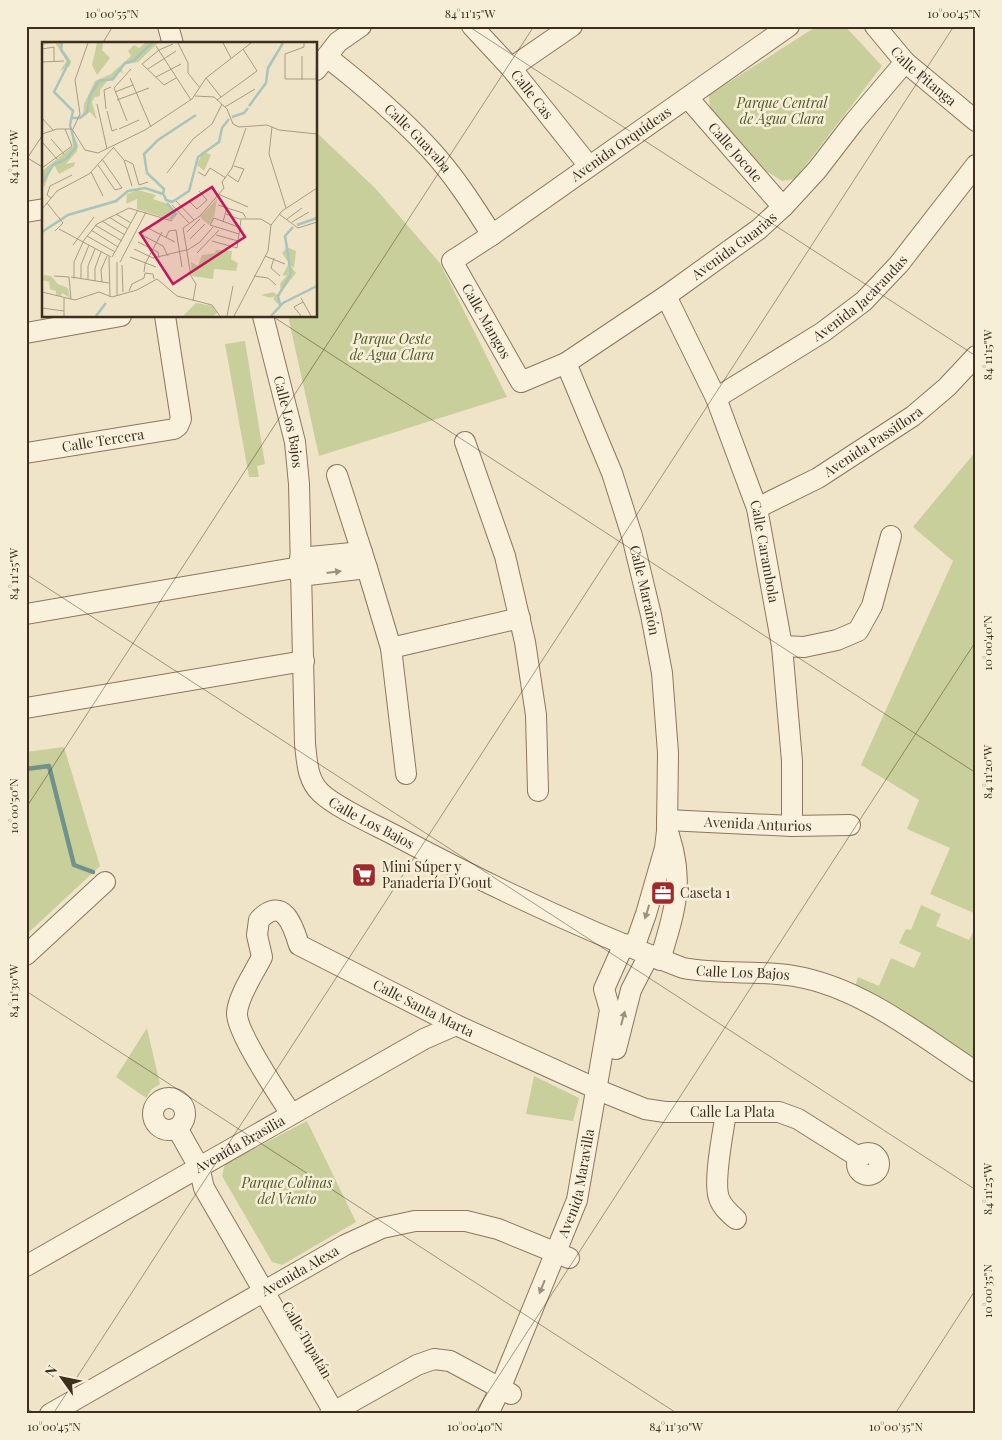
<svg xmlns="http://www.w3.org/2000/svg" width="1002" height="1440" font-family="'Playfair Display',serif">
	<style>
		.green { fill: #c9cf9b }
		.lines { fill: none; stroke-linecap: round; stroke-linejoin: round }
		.stream { stroke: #6f938a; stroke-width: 4.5 }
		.minor-casing { stroke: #8d765c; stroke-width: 22 }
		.minor { stroke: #faf1dc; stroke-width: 20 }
		.oneway { fill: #9c907e }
		.ticks { fill: none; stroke: #3d2e20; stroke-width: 1; stroke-opacity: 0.45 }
		.labels { text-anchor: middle; stroke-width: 5; stroke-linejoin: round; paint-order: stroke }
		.street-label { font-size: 14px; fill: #3d2e20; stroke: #f7eed8 }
		.park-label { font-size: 14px; font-style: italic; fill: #4d5a26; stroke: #f7eed8 }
		.poi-label { font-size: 14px; fill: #3d2e20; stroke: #f7eed8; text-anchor: start }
		.inset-river { fill: none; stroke: #a9c4bc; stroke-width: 2.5 }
		.inset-road { fill: none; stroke: #a89b85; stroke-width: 1 }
		.view { fill: #c2185b; fill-opacity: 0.15; stroke: #c2185b; stroke-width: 2.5 }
		.inset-edge { fill: none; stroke: #3d2e20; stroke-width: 2.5 }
		.neatline { fill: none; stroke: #3d2e20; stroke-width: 2 }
		.ticks-label { font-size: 12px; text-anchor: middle; fill: #3d2e20 }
	</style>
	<rect width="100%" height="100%" fill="#f0e4c8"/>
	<path class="green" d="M817,26H845L882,66L795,179L782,181L766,171L710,111L709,95Z
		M316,132L375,188L440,263L507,397L319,456L288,316H316Z
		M245,341L265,464L257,466L259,477H249L225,344Z
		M976,451V914L930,894L950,848L907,829L919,800L861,765L953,561L913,527Z
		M64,747L100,866L26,935V752Z
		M921,905L941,914L936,926L969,940L976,926V1062L855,987L858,977L879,986L891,958L914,968L921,953L899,943L906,929L911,930Z
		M147,1028L160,1084L152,1089L146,1098L116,1077Z
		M534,1076L579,1098L573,1121L526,1114Z
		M307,1121L356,1222L282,1265L272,1262L222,1176L225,1164Z"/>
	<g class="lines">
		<path class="stream" d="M26,769L49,766L74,865L93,872"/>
		<defs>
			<g id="minor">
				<path d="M168,26L173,44"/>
				<path id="s1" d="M472,26L511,68L589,166"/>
				<path id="s2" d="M789,26L492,235L452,261L521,382L566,363L666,296L759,229L783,207L817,170L854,122L905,62"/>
				<path id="s3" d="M875,26L905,62L976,121"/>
				<path id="s4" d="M327,57C363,85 398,115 429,148C454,175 473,205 492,235"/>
				<path d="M511,68L572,26"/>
				<path d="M316,70L338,42L361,26"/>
				<path id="s5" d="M688,98L783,207"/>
				<path d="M26,212L44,209"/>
				<path id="s6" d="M666,296L716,398L757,508L782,646L792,761V826"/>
				<path id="s7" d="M263,316L295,442L299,484L305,744C307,761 307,780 321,793C338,809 378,826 400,838C492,887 586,931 683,968C720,975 757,970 794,976C861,987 921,1036 976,1072"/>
				<path d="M26,333L121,316"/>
				<path id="s8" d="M566,363L612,473L632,536L651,615L662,673L668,753L667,831L665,848L646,914L634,948"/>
				<path id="s9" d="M716,398L823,332L864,301L899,264L976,165"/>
				<path d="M465,442L505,556L525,642L536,715L538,791"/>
				<path id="s10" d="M26,453L174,429L178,426L181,419L165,316"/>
				<path d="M337,475L367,568L391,648L406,774"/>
				<path id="s11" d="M757,508L818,478L913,416L947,387L976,356"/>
				<path d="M300,558L362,552"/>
				<path d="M300,576L367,568"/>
				<path d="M26,614L300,567"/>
				<path d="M782,646L804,647L837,640L858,631L872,606L891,536"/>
				<path d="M391,648L520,618"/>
				<path d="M26,708L304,661"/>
				<path id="s12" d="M667,820L792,826L850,825"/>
				<path d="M26,955L105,882"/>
				<path d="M660,960C674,913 685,884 669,835"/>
				<path d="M616,1049L631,990L649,955"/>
				<circle cx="169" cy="1114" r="16"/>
				<path d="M726,1113C723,1132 713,1182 719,1198C722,1207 729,1213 736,1219"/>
				<path id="s13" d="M291,1114C279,1095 236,1032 237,1013C238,996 254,973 262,957L257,935L259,920C283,895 293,925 299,945L456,1025L608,1094L645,1109L665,1112H779L798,1119L860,1158"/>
				<path d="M177,1128L199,1167L204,1188L335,1414"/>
				<circle cx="868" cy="1164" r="11"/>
				<path id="s14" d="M26,1266L424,1039L456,1025"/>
				<path id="s15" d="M50,1414L345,1245L382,1228L415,1221H466L498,1229L569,1258"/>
				<path d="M330,1414L417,1365L434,1359L450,1361L511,1394"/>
				<path id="s16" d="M488,1414L500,1389L577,1200L610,1010L604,989L624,944"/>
			</g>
		</defs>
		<use href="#minor" class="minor-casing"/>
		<use href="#minor" class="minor"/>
	</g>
	<defs><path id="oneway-solid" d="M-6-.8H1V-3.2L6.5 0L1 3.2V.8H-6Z" transform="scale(1.25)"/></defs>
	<g class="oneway">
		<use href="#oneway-solid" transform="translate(334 572) rotate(-7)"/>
		<use href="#oneway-solid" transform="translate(647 912) rotate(107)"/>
		<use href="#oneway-solid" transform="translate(623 1018) rotate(-75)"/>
		<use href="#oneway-solid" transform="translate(542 1287) rotate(112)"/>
	</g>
	<path class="ticks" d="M468,26L976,356M102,44L113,26M26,157L44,168M26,160L44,133M272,316L976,773M26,574L976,1190M26,808L534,26M26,991L678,1414M26,1408L36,1414M53,1414L954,26M474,1414L976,641M895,1414L976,1289"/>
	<defs>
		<symbol id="supermarket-square" viewBox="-11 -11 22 22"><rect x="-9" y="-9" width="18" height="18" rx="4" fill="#9e2a2b" stroke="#f7eed8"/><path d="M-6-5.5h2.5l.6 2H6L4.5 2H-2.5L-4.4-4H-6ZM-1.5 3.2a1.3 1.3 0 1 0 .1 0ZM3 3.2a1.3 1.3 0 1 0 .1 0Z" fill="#fff"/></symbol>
		<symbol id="office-square" viewBox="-11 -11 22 22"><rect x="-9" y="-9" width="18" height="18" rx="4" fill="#9e2a2b" stroke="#f7eed8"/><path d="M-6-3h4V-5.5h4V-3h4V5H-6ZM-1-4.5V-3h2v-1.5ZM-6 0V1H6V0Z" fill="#fff"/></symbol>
	</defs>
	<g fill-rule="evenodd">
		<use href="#supermarket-square" x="350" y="861" width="28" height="28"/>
		<use href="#office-square" x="649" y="879" width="28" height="28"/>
	</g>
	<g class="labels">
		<g class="street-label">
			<text dy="5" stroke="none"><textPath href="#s3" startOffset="70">Calle Pitanga</textPath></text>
			<text dy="5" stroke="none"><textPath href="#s1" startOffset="91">Calle Cas</textPath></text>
			<text dy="5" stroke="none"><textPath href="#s4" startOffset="122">Calle Guayaba</textPath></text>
			<text transform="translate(621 144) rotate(-35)" y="5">Avenida Orquídeas</text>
			<text dy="5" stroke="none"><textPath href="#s5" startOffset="72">Calle Jocote</textPath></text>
			<text dy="5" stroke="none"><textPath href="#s2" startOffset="804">Avenida Guarias</textPath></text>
			<text dy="5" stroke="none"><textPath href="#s9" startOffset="176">Avenida Jacarandas</textPath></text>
			<text dy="5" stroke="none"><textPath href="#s2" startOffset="480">Calle Mangos</textPath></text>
			<text dy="5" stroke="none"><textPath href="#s7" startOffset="109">Calle Los Bajos</textPath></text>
			<text dy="5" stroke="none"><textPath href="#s10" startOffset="78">Calle Tercera</textPath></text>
			<text dy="5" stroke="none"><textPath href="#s11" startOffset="134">Avenida Passiflora</textPath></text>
			<text dy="5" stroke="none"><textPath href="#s6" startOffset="275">Calle Carambola</textPath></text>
			<text dy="5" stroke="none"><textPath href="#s8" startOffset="241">Calle Marañón</textPath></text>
			<text dy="5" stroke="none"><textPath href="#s7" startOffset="544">Calle Los Bajos</textPath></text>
			<text dy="5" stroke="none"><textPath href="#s12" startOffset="91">Avenida Anturios</textPath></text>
			<text dy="5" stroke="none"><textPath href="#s7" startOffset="948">Calle Los Bajos</textPath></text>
			<text dy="5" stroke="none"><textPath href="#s13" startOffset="418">Calle Santa Marta</textPath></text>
			<text dy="5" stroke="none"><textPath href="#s13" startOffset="749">Calle La Plata</textPath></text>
			<text dy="5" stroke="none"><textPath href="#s14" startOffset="246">Avenida Brasilia</textPath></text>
			<text dy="5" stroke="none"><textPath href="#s16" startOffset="248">Avenida Maravilla</textPath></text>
			<text dy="5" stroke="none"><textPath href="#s15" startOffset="288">Avenida Alexa</textPath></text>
			<text transform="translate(307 1340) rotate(60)" y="5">Calle Tupatán</text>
		</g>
		<g class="park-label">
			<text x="782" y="108">Parque Central<tspan x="782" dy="16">de Agua Clara</tspan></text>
			<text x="392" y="344">Parque Oeste<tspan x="392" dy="16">de Agua Clara</tspan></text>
			<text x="287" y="1188">Parque Colinas<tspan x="287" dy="16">del Viento</tspan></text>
		</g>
		<g class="poi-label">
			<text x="382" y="872">Mini Súper y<tspan x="382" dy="16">Panadería D'Gout</tspan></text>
			<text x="680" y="898">Caseta 1</text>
		</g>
	</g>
	<g transform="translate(42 42)">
		<rect width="275" height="275" fill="#f0e4c8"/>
		<path d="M0,1H21L19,5L29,19L28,24L18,29L25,18L13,1L0,3ZM55,1H61L60,8L68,16L55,33L50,23ZM103,1H116L96,20L81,23L79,27L82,32L77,29L71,39L66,38L58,48V54L53,55L50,60L55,78L48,70L41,75L42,62L53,39L69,32L89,14L86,9L92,3L97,6ZM29,88L36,103L35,109L24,122L33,120L32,124L17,132L11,121L2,146L0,129L31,104ZM161,109L169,113L162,129L155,123ZM96,148L114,153L111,157L126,162L135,172L130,178L95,167V157L84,162L85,152ZM175,157L172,175L167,183L158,175ZM245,205L254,209L252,226L248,223L254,231L237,253L236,262L231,257L233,254L228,256L219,253L231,250L235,253L239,249L238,242L245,233L240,234L247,221L240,211ZM174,208L190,209L189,217L196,221L194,229L172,227L171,237L150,234L149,220L156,224L160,213L173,211ZM2,233L9,234L16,242L26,246L28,256L20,251L19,255L14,253V249L8,247L7,240L0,238ZM154,261L171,264L175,271L171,274H141Z" fill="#c9cf9b"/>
		<path class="inset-river" d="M207,64L224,41L226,26L241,1M190,75L202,71L206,66M29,76H38L45,70L48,54L57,39L71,37L83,21L91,19L110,1M0,141L11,123L24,117L34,105L28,83L31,69L12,50L27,20L19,8L20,1M122,153L124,158L130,160L147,149L156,115L177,100L180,86L187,77M125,161L134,172L129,177M255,183L275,176M0,190L26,173L74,159L86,149L103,146L121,152L122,147L105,131L102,112L116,98L154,73M238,263L236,254L249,232L243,194L251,185M54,274L64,261M229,274L241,261L275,244"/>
		<path class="inset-road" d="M136,1L146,21V31L158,46M181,1L189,16M262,1V5L243,12V37H275M131,2L117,8L100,22L122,43L134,36M114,4L149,58M0,7L12,5V19M0,20L22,19M106,27L134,9M114,35L139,22M88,36L109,85M164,36L179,55M274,37L275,7M260,38V14M73,50L91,43M153,54L172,55L185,67L191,82L197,85L225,83L237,88L275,92M75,58L107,46M175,58L215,29L201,7M55,62L65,107M183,65L213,47M64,67L62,48L69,45M65,69L70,89L75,87M0,76L11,88M85,79L72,46L89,27M230,85L227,112L244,166M31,87L38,72L33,38L46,1M77,87L97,78M0,92L15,87H30L43,108L56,111L103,88L150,57L164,36L209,1M9,97L22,112M0,100L15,117M71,105L82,118L90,144M83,118L91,122L97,143L106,140M56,123L73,148L80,146L60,117M0,126L30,104L23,87M49,130L61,154M156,130L163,134L168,126L184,136M125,131L151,97L170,82L180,62M186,133L196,140L202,127L192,124M176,152L206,165M9,156L5,153L8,144L30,133M134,159L152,178M147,159L155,167L165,158L157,149M5,161L21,181L13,189M130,163L147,181M176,163L201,171L204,176M0,167L15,149L47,132L72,105M74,172L89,181M184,172L197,177H219L229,183M237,172L256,186L275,180M67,175L86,187M245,177L260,166M60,179L83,193M181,180L185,165M250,180L267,170M53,183L80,199M104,185L133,200M17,187L69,215M49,188L76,205M145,190L158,177M197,192L168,183L172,176L199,186M100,193L121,204L126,214M174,193L196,199M45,194L73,210M124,195L127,189L134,188L140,225M148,197L163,182M170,199L195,206L199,178M96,200L116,210L117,216M31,203L52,175M92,207L111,216L144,208M144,209L158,200L171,185M155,211L177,188M223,214L243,222M67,215L68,255M70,215L96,168M88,215L114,225M232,216L229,226L238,234M78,220L104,170M80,223L81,250M102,230L103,222L120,190M12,234L27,235L29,257M212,234L226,236L234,243M29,235L67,241M39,236V223L47,203M32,237V220L42,198L55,182L87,166L130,179M46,238V224L53,207M53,239V226L59,210M60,240L59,228L65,214M87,249L90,242L102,236L103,231L111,232L112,237M0,250L33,258L57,250L70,255L95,248L115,237L135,254L170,263L178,274M75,254V220M259,256L269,274M151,259L154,242L149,234L141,186L158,174L182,146L180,140L190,126L204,86M0,266L22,269M22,274V256M185,274L191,244M192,274L226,209L229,183L240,169L275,146M259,274L252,265L261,260"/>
		<path class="view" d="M170,145L203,195L131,242L98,191Z"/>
		<rect width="275" height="275" class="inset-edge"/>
	</g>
	<rect width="1002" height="1440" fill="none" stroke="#f7eed8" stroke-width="55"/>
	<g transform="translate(62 1378) rotate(303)" stroke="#f7eed8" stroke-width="4" paint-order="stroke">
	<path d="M0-4L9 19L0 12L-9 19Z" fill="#3d2e20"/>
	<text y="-8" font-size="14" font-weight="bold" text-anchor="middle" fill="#3d2e20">N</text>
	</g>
	<rect x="28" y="28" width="946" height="1384" class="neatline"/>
	<g class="ticks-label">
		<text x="112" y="18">10°00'55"N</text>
		<text x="470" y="18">84°11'15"W</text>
		<text x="954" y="18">10°00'45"N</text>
		<text transform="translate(14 157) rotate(-90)" y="4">84°11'20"W</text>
		<text transform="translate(988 355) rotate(-90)" y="4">84°11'15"W</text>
		<text transform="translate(14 574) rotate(-90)" y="4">84°11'25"W</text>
		<text transform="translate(988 643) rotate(-90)" y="4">10°00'40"N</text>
		<text transform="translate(988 772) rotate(-90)" y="4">84°11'20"W</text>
		<text transform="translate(14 806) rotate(-90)" y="4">10°00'50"N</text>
		<text transform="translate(14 991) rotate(-90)" y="4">84°11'30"W</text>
		<text transform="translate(988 1189) rotate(-90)" y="4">84°11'25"W</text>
		<text transform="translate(988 1291) rotate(-90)" y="4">10°00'35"N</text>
		<text x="54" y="1431">10°00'45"N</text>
		<text x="475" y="1431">10°00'40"N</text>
		<text x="676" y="1431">84°11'30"W</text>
		<text x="896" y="1431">10°00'35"N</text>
	</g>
</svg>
